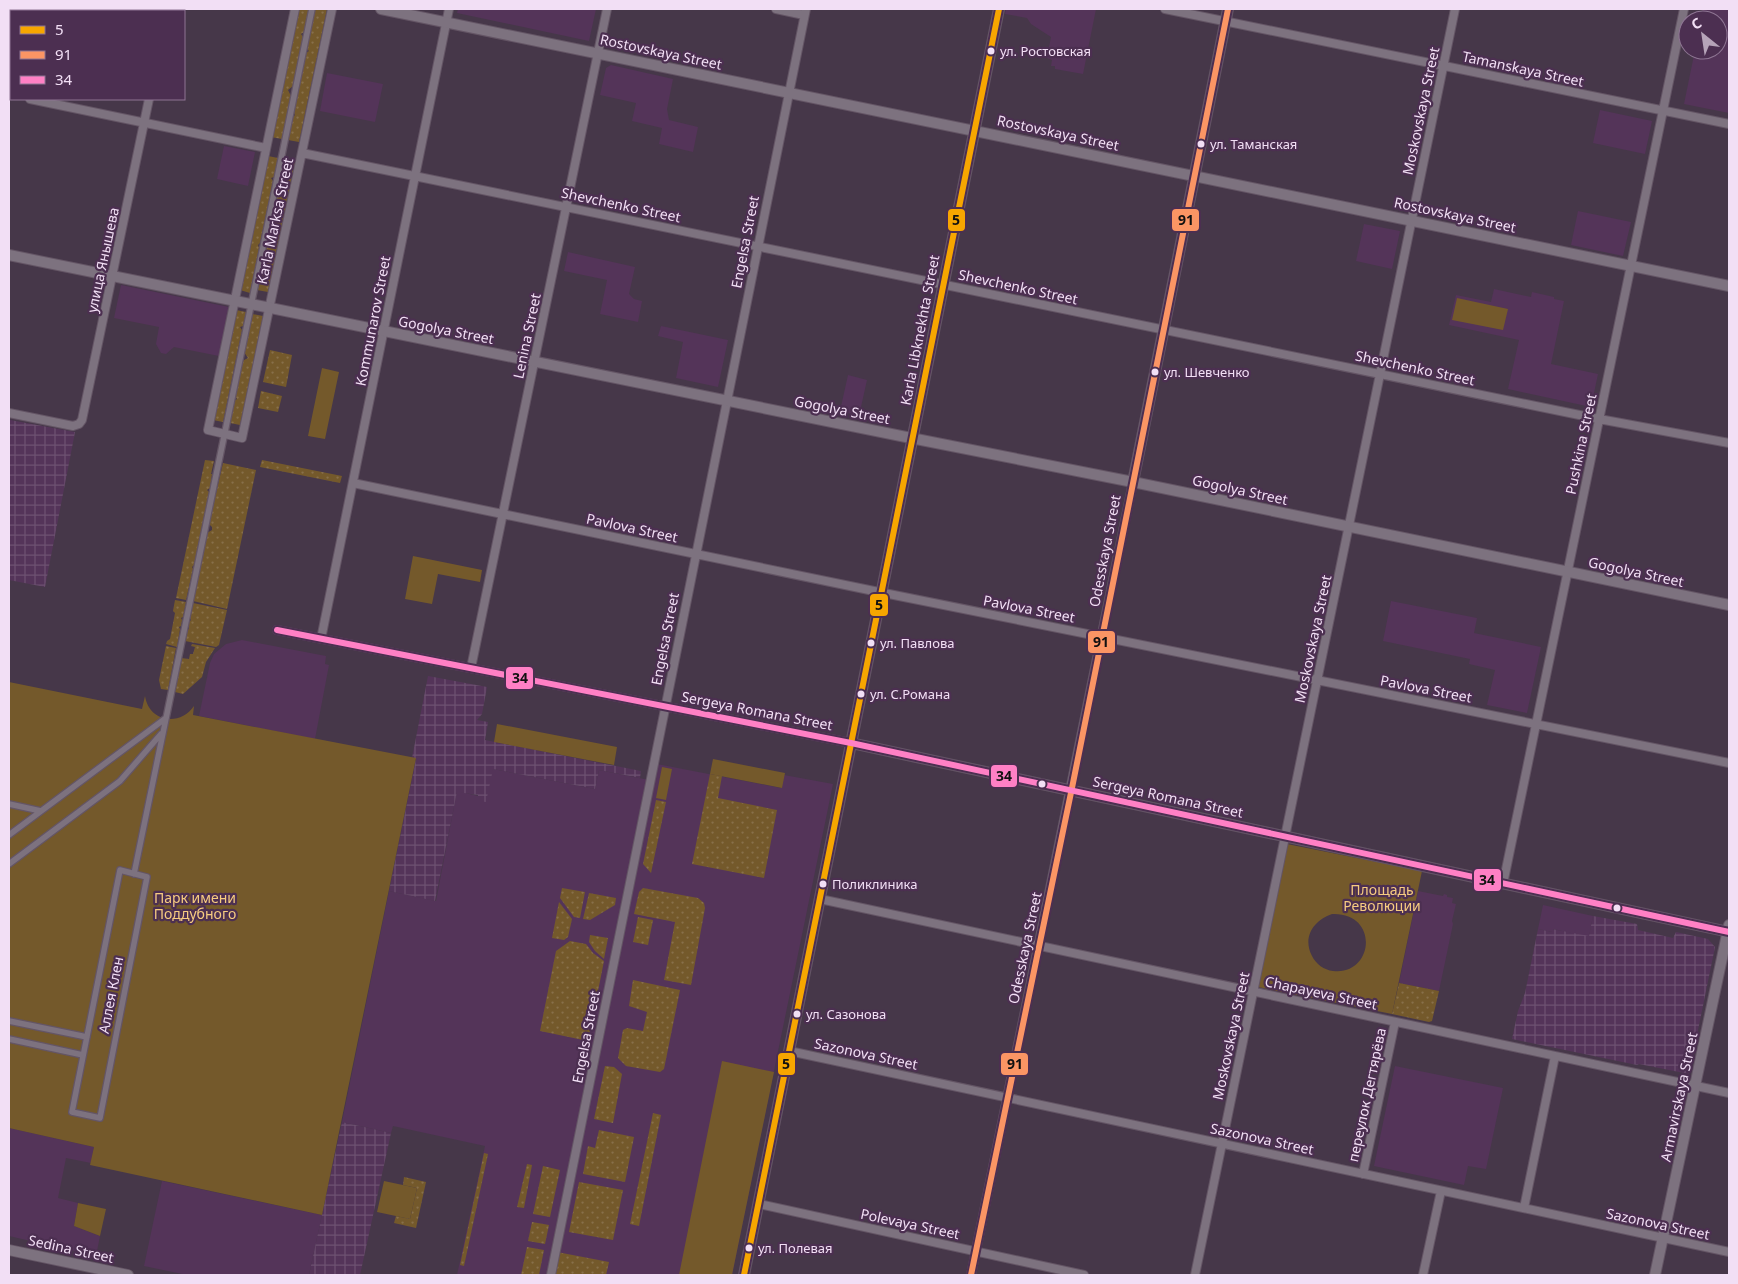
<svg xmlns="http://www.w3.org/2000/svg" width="1738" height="1284" font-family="'Noto Sans',sans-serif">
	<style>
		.built { fill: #543459 }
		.industrial { fill: url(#industrial-grid) }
		.grass { fill: url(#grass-dots) }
		.green { fill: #74592b; fill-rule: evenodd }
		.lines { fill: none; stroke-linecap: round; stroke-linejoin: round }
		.pedestrian-casing { stroke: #645565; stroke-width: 8 }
		.minor-casing { stroke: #645565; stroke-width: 10 }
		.tertiary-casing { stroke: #645565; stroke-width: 12 }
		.pedestrian { stroke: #7d727f; stroke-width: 5.5 }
		.minor { stroke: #7d727f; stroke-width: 8 }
		.tertiary { stroke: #7d727f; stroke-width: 10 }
		.bus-1-casing { stroke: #4c2f51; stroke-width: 10 }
		.bus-2-casing { stroke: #4c2f51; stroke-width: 10 }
		.bus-3-casing { stroke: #4c2f51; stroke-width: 10 }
		.bus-1 { stroke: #f7a600; stroke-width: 6 }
		.bus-2 { stroke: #fb9564; stroke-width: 6 }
		.bus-3 { stroke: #ff80c5; stroke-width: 6 }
		.bus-dot { fill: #f2dff5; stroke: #4c2f51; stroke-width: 2 }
		.labels { text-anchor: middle; stroke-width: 4.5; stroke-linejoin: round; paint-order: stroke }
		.bus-label { font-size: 13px; fill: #f2dff5; stroke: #4c2f51; text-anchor: start }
		.street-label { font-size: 14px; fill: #f2dff5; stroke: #4c2f51 }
		.park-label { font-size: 14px; fill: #f7cc80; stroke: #4c2f51 }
		.line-badge { stroke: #4c2f51; stroke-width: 2 }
		.pale-badge-label { font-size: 14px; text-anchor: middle; font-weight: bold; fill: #111 }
	</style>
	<defs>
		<pattern id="industrial-grid" width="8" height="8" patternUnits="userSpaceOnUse" patternTransform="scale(1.25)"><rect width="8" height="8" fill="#543459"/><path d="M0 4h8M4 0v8" fill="none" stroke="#6d5171"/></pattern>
		<pattern id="grass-dots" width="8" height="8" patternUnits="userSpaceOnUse" patternTransform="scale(1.25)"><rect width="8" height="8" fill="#74592b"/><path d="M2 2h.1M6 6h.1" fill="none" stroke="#88704a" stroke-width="1.8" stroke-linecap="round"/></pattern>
	</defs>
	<rect width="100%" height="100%" fill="#463749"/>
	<path class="built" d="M458,9H596L589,41L457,13Z
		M1006,9H1096L1083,74L1055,69V66H1051L1052,60L1047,58L1051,37L1031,24L1027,18L1005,14Z
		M1703,9H1729V113L1684,104L1695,50H1718V20H1701Z
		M611,65L673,79L667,109L669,120L698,127L693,152L659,144L662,128L632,121L636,103L600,95L606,68Z
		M327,73L383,84L375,122L320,111Z
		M1600,110L1652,121L1645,154L1593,143Z
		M224,146L255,152L248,186L217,179Z
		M1578,211L1631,222L1623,256L1571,245Z
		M1364,224L1400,231L1392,269L1356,261Z
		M568,252L635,267L629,294L634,299L642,301L638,322L600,314L607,280L564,271Z
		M121,285L229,307L219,356L174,347L166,354L161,353L156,344L159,327L114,318Z
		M1494,289L1531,297L1532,292L1554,297V299L1564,301L1551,364L1598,374L1591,407L1508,389L1519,340L1449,325L1456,295L1491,302Z
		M661,326L728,340L718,387L676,378L683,342L658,336Z
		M848,375L867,380L859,416L840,411Z
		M1391,601L1477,618L1474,633L1541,647L1527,713L1487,705L1495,670L1469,664L1470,659L1383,641Z
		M242,640L326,656L325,664L329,665L315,739L199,716L210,663L214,654L226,644Z
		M657,764L781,788L784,775L833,784L732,1275H457L485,1146L393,1126L391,1133L342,1122L389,891L436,901L457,791L478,796L493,769L595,789L599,770L654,781Z
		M1418,891L1443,896L1444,894L1447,895V897L1453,898L1452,903L1456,904L1452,921L1453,924L1439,991L1399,983Z
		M1543,905L1593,916L1589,937L1553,929L1552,932L1538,929Z
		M1395,1066L1503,1088L1486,1169L1468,1166L1464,1185L1374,1166Z
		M9,1128L94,1147L91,1163L66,1158L58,1198L78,1203L74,1226L100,1236L96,1256L9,1236Z
		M162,1181L322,1215L309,1275H187L144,1266Z"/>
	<path class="industrial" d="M10,420L75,432L45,587L9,580Z
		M428,676L487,687L482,714L477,720L488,722L485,740L641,771L640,778L599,770L595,789L493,769L486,802L477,801L478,795L457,792L435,901L389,891L416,759L412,758Z
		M1593,916L1637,924L1638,930L1673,938L1676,932L1708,939L1715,947L1689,1074L1639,1064L1637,1065L1512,1039L1518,1011L1525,993L1538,929L1552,932V929L1589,936Z
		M342,1122L391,1133L360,1275H309Z"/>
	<path class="grass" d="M298,9H309L304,32L301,34L303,37L293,86L288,90L291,96L282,139L271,137Z
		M315,9H327L299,142L288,140L293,117L295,115L294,113L306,53L309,51L307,49Z
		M268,156L278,158L274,177L271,178L273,181L260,243L258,245L259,248L250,293L240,290Z
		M284,159L295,161L268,292L257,290L260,274L263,273L261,270L274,207L279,204V200L276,198Z
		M236,310L246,312L243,326L240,327L242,330L223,422L213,420Z
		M252,314L263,316L240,425L230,423L234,401L237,399L235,396L242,361L248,358L244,352Z
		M270,350L292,355L286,387L263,382Z
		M261,391L282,396L278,412L258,408Z
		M205,460L214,461L211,474H212L210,488L207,490L209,492L194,565L192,567L193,569L186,600L176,598Z
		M262,460L342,476L340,483L260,467Z
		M223,463L256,470L227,609L193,601L207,533L212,530V527L209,524Z
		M175,600L186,602L183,617L181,618L182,620L181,626L179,627L180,629L177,647L166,644L167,641L170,639L175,613L173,611Z
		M193,603L227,610L219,645L216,647L185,641L187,630L189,629V622L191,620L190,618Z
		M192,644L215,648L206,662L202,677L183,694L175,692L181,658L189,659L190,654H193L195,647L191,646Z
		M166,646L176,648L168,690L161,689L159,680Z
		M710,774L722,776L718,798L777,810L764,878L692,864Z
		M656,800L666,802L651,873L643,864Z
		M562,888L585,892L580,918L574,917L560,898Z
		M643,888L698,898L704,903L705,908L691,985L664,980L675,922L634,914L639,892Z
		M589,893L616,898L615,905L590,920L583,919Z
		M559,902L572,919L568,937L564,940L552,938Z
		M638,917L653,920L648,945L633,942Z
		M590,935L608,938L604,959L595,951L589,942Z
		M570,941L586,944L593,953L604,961L588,1041L540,1031L556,951Z
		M633,980L680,990L664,1069L660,1072L626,1066L618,1058L623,1030L627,1028L643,1031L647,1012L629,1006Z
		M1399,983L1439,991L1432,1021L1429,1022L1392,1014Z
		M605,1066L614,1067L622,1074L613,1123L594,1119Z
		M653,1113L661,1115L639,1226L630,1224Z
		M599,1130L634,1137L625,1182L583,1174L588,1146L595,1148Z
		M484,1153L488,1154L464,1266L460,1265Z
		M527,1164L532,1165L524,1208L517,1207Z
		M543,1166L560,1170L550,1217L533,1214Z
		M404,1177L426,1182L416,1228L394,1223L396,1216L410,1219L417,1188L403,1185Z
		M579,1182L623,1190L613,1240L569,1232Z
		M532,1222L549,1225L545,1244L528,1241Z
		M527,1247L544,1250L539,1275H521Z
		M557,1252L609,1262L606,1275H553Z"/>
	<path class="green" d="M1457,298L1508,309L1503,330L1452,320Z
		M322,368L339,372L325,439L308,436Z
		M413,556L482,570L480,582L438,574L432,604L405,599Z
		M9,682L142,709L145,696C149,722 180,727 194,706L193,715L416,758L322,1215L90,1165L94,1147L9,1128Z
		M497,724L617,747L614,765L494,742Z
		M713,759L785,773L782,788L710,774Z
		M662,767L672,769L666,800L656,798Z
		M1287,844L1422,871L1392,1014L1258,987ZM1332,914C1380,912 1374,976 1333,971C1324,970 1316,964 1312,956C1302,937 1314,920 1332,914Z
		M722,1061L774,1072L732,1275H679Z
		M384,1181L417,1188L410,1219L377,1212Z
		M78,1203L106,1209L100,1236L74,1226Z"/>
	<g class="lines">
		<defs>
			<path id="pedestrian" d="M9,804L41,811
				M9,835L166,718
				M9,864L120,781L161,734
				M120,870L147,877L100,1118L72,1112Z
				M134,874L312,9
				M9,1021L87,1037
				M9,1039L83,1055"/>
			<path id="minor" d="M295,9L208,430L242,438L332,9
				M776,9L804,15
				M1165,9L1729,124
				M13,11V9
				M167,11L168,9
				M9,32L11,19
				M9,94L11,95
				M30,99L266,148
				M302,153L1599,419L1729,443
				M9,413L73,426L79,424L82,420L149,99
				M353,483L874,591L1729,763
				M277,630L851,743
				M321,639L449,9
				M471,668L607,9
				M1503,884L1684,9
				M820,899L1729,1093
				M789,1051L1729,1252
				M1363,1174L1395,1022
				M759,1204L1084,1275
				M1524,1208L1555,1056
				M551,1275L806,9
				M971,1275L1133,482
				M1195,1275L1455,9
				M1423,1275L1441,1191"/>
			<path id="tertiary" d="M381,9L1729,286
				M9,255L906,437L1133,482L1729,605
				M1133,482L1228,9
				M851,743L1729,932
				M9,1250L128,1275
				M744,1275L999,9
				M1655,1275L1729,925"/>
		</defs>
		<use href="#pedestrian" class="pedestrian-casing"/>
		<use href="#minor" class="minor-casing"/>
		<use href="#tertiary" class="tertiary-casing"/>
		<use href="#pedestrian" class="pedestrian"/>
		<use href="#minor" class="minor"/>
		<use href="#tertiary" class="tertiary"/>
		<defs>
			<path id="bus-1" d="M744,1275L999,9"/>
			<path id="bus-2" d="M971,1275L1073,783L1228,9"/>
			<path id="bus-3" d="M277,630L851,743L1729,932"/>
		</defs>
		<use href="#bus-1" class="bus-1-casing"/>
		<use href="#bus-2" class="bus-2-casing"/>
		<use href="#bus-3" class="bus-3-casing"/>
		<use href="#bus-1" class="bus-1"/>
		<use href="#bus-2" class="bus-2"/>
		<use href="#bus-3" class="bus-3"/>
	</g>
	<g class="bus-dot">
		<circle cx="991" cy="51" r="4.5"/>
		<circle cx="1201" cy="144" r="4.5"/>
		<circle cx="1155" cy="372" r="4.5"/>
		<circle cx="871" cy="643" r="4.5"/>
		<circle cx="861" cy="694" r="4.5"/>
		<circle cx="1042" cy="784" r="4.5"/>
		<circle cx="823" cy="884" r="4.5"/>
		<circle cx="1617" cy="908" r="4.5"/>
		<circle cx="797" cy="1014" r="4.5"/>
		<circle cx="749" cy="1248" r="4.5"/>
	</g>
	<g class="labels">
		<g class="bus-label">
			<text x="1000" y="56">ул. Ростовская</text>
			<text x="1210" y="149">ул. Таманская</text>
			<text x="1164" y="377">ул. Шевченко</text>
			<text x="880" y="648">ул. Павлова</text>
			<text x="870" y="699">ул. С.Романа</text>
			<text x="832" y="889">Поликлиника</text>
			<text x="806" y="1019">ул. Сазонова</text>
			<text x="758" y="1253">ул. Полевая</text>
		</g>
		<g class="street-label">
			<text transform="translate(661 52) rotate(12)" y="5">Rostovskaya Street</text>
			<text transform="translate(1523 69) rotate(12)" y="5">Tamanskaya Street</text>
			<text transform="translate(1421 111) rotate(-78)" y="5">Moskovskaya Street</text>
			<text transform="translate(1058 133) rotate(12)" y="5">Rostovskaya Street</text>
			<text transform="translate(621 205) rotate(12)" y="5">Shevchenko Street</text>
			<text transform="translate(1455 215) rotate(12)" y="5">Rostovskaya Street</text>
			<text transform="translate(275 221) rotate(-78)" y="5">Karla Marksa Street</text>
			<text transform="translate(745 242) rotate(-79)" y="5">Engelsa Street</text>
			<text transform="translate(103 260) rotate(-78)" y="5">улица Янышева</text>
			<text transform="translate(1018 287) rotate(12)" y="5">Shevchenko Street</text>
			<text transform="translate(373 321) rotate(-79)" y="5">Kommunarov Street</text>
			<text transform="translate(446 330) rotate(11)" y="5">Gogolya Street</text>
			<text transform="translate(920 330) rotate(-79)" y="5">Karla Libknekhta Street</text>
			<text transform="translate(527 336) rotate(-78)" y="5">Lenina Street</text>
			<text transform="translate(1415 368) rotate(12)" y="5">Shevchenko Street</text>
			<text transform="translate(842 410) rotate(11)" y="5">Gogolya Street</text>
			<text transform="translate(1581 444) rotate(-78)" y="5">Pushkina Street</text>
			<text transform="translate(1240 490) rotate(12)" y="5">Gogolya Street</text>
			<text transform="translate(632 528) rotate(12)" y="5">Pavlova Street</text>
			<text transform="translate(1105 551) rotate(-79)" y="5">Odesskaya Street</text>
			<text transform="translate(1636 572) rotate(12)" y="5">Gogolya Street</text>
			<text transform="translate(1029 609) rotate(11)" y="5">Pavlova Street</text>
			<text transform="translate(665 639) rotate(-79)" y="5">Engelsa Street</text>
			<text transform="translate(1313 639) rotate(-78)" y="5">Moskovskaya Street</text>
			<text transform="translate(1426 689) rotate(11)" y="5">Pavlova Street</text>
			<text transform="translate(757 711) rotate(11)" y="5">Sergeya Romana Street</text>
			<text transform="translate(1168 797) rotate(12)" y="5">Sergeya Romana Street</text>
			<text transform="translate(1025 948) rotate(-78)" y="5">Odesskaya Street</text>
			<text transform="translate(1321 993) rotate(12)" y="5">Chapayeva Street</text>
			<text transform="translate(111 995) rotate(-79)" y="5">Аллея Клен</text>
			<text transform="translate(1231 1036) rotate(-78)" y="5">Moskovskaya Street</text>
			<text transform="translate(586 1037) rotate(-79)" y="5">Engelsa Street</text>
			<text transform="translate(866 1054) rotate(12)" y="5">Sazonova Street</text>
			<text transform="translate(1367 1095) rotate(-78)" y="5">переулок Дегтярёва</text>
			<text transform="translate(1679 1097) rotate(-78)" y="5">Armavirskaya Street</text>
			<text transform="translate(1262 1139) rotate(12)" y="5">Sazonova Street</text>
			<text transform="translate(910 1224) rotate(12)" y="5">Polevaya Street</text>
			<text transform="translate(1658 1224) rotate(12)" y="5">Sazonova Street</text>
			<text transform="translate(71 1249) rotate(12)" y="5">Sedina Street</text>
		</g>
		<g class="park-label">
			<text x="1382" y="895">Площадь<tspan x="1382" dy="16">Революции</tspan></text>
			<text x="195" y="903">Парк имени<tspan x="195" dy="16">Поддубного</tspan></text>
		</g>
	</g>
	<g class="line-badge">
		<rect x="947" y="208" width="19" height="24" rx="5" fill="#f7a600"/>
		<rect x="1171" y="208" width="29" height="24" rx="5" fill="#fb9564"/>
		<rect x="869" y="593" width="20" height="24" rx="5" fill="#f7a600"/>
		<rect x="1087" y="630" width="29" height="24" rx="5" fill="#fb9564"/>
		<rect x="505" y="666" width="29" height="24" rx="5" fill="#ff80c5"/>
		<rect x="990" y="764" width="28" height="24" rx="5" fill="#ff80c5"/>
		<rect x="1473" y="868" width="29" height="24" rx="5" fill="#ff80c5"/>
		<rect x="777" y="1052" width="19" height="24" rx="5" fill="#f7a600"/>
		<rect x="1000" y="1052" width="29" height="24" rx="5" fill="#fb9564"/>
	</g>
	<g class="pale-badge-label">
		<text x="956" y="225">5</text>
		<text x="1186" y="225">91</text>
		<text x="879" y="610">5</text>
		<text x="1101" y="647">91</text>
		<text x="520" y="683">34</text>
		<text x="1004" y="781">34</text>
		<text x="1487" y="885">34</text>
		<text x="786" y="1069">5</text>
		<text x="1015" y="1069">91</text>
	</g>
	<rect width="1738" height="1284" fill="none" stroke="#f2dff5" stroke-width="20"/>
	<rect x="10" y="10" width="175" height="90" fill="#4c2f51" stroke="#8e7593"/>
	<rect x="20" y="26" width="25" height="8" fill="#f7a600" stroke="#8e7593"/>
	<text x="55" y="35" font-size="15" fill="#f2dff5">5</text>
	<rect x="20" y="51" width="25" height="8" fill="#fb9564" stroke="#8e7593"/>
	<text x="55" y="60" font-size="15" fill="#f2dff5">91</text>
	<rect x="20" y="76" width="25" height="8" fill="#ff80c5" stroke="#8e7593"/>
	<text x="55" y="85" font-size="15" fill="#f2dff5">34</text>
	<g transform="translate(1703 35) rotate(330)"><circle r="24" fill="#4c2f51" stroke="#8e7593"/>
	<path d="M0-4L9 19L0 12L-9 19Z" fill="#b6a4b9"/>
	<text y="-8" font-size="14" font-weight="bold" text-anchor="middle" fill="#f2dff5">С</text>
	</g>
</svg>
